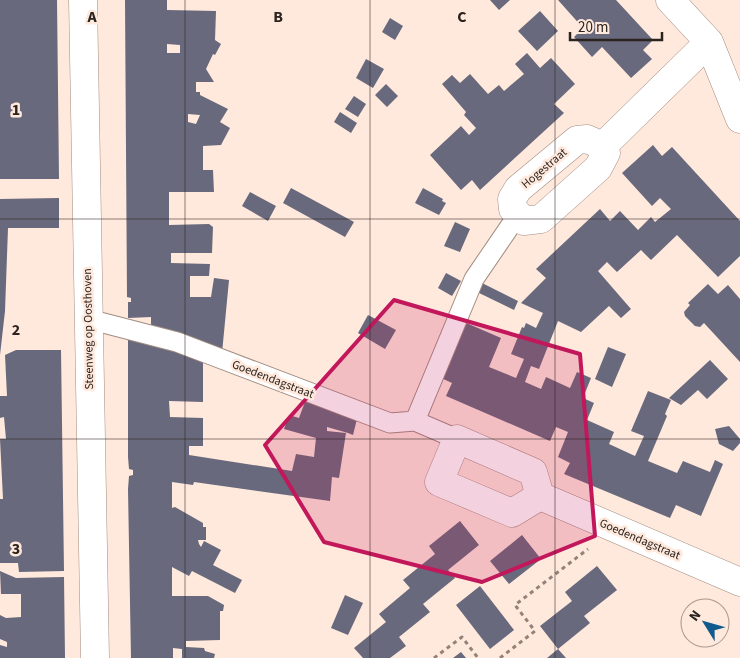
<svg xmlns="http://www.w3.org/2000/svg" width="740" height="658" font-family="'Source Sans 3',sans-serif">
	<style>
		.building { fill: #68697c; fill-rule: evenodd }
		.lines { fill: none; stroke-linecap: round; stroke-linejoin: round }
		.service-casing { stroke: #a28d82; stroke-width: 21 }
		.minor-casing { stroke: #a28d82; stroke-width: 29 }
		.tertiary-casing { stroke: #a28d82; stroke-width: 29 }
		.path { stroke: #92827a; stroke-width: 3; stroke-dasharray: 4 4; stroke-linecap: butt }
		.service { stroke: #fff; stroke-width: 19 }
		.minor { stroke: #fff; stroke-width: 28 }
		.tertiary { stroke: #fff; stroke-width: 28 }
		.marked { fill: #c2185b; fill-opacity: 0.2; stroke: #c2185b; stroke-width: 4; stroke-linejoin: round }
		.grid { fill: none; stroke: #2b231e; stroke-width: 1; stroke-opacity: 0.55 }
		.labels { text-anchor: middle; stroke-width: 5; stroke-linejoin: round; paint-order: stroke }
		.street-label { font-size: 12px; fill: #2b231e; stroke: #ffe8dc }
		.grid-label { font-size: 16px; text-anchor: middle; font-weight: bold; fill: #2b231e; stroke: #ffe8dc; stroke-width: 5; stroke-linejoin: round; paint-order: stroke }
	</style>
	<rect width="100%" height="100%" fill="#ffe8dc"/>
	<path class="building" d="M0,0H57L59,179H0Z
		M125,0H167V10L216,11L215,40L221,44L215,55L213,54L206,69L214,82H196V92H200V95L228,109L220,122L230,128L221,145L203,146V170H213L214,192H169V225L209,224L213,227L212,253H171V263L210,264L209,276H190V297H211L214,278L229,280L222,353L151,326V317L128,318V302H131V298L127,297ZM167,44L180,45V53H167ZM188,114L200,115L196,124L188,122Z
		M490,0H510L499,10Z
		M558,0H616L653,40L643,50L652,59L631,78L602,47L592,57L574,37L583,28Z
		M540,11L558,31L537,51L518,31Z
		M390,18L403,26L395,40L382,32Z
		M527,53L540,68L551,58L575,84L554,104L564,113L480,190L472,180L461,190L430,155L461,126L469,135L476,128L464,115L466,112L442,84L452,75L460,83L470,74L488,94L499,85L504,91L524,74L515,64Z
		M366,59L384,69L373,88L356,78Z
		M386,84L398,96L387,107L375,95Z
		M354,96L366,104L358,117L345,109Z
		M340,112L357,123L351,133L334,122Z
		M653,145L662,156L672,147L740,221V256L718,277L677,235L651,260L641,250L617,272L607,262L598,271L631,309L621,318L609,306L581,332L558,321L539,369L531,366L525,382L541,389L546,377L570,388L577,372L591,378L583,398L594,403L587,420L614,432L609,444L635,456L644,436L631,431L648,391L671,400L665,414L667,416L648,461L677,473L683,461L710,472L715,460L723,464L701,516L676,505L670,518L564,474L570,463L558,457L568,432L556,427L550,441L446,396L452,383L439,377L464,322L501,338L489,367L516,378L524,359L511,354L522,327L524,328L526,323L536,328L543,313L521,303L546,278L536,269L600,209L610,221L620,211L638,230L651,217L655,222L671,209L660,198L652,206L622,173Z
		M291,188L354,222L345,237L283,203Z
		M423,188L443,199L442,201L446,203L439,215L415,203Z
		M250,192L276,206L268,221L242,206Z
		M59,198V228H8L5,311L0,355V199Z
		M455,222L470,229L460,252L444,246Z
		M446,273L461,281L452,296L438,288Z
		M480,282L518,301L514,310L475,291Z
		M708,284L718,294L728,285L740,299V362L704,323L700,327L695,326L685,316L684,312L690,305L688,303Z
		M368,315L396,330L385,349L358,333Z
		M128,338L149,339L203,359V402L169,401L170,417L203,418V446H189V455L292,471L296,454L314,457L316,438L284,429L289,415L299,418L306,399L357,419L353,435L348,433L327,427V431L346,433L339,478L332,477L330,501L194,482L193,485L172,482V508L175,507L203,523V527H206V540H198L199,544L201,547L204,541L221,550L213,565L242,580L235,593L192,571L189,576L172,567V596H208L224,605L223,611H220V640L186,641V647L204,648L205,651L215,654L214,658H182V649L173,648V658H131L128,489L129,476L133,475V470L129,469L128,457Z
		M608,347L626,354L612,387L595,379Z
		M16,350H61L64,571L19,572L18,563H0V499H3L0,439H6L4,417L0,418V396H7L5,355Z
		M710,360L728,379L707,399L698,390L681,405L669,398Z
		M729,426L740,439V443L733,451L719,444L715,429Z
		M460,521L479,545L448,570L455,578L423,604L430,612L399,637L406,646L390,658H363L354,648L386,622L379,614L410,588L403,580L435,554L429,546Z
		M522,535L541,559L509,584L490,561Z
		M597,566L617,590L584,616L590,623L558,649L540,626L572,601L565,592Z
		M0,571L16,578L64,577L65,658H0V645L7,647V642L0,639V615L6,618L21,617V594H1Z
		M480,586L514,630L490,649L456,605Z
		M345,595L363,603L348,635L331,628Z
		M558,649L566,658H547Z
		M461,652L466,658H453Z"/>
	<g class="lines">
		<defs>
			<path id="service" d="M88,319L177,342L390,423L415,421L457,439
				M415,421L474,279L517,216"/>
			<path id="minor" d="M670,0L709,42L740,119
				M603,146L606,153L598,168L541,219L524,221L513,209L512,199L518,189L577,140L587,139L603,146L709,42
				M540,496L512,513L439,482L457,439L533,472L540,496L740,582"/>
			<path id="tertiary" d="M83,0L95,658"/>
		</defs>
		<use href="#service" class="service-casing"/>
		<use href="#minor" class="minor-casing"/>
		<use href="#tertiary" class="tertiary-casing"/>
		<path class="path" d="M434,658L462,637L478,658
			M500,658L535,631L515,605L588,549"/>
		<use href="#service" class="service"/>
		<use href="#minor" class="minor"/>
		<use href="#tertiary" class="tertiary"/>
	</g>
	<path class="marked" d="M394,300L580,354L595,536L482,582L324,542L265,445Z"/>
	<path class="grid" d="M185,0V658M370,0V658M555,0V658M0,219H740M0,439H740"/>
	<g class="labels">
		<g class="street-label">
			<text transform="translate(544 168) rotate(-40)" y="4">Hogestraat</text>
			<text transform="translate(88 329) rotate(-91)" y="4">Steenweg op Oosthoven</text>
			<text transform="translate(273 379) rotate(21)" y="4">Goedendagstraat</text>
			<text transform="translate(640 539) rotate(23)" y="4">Goedendagstraat</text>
		</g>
	</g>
	<g class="grid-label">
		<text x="92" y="22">A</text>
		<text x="278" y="22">B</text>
		<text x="462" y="22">C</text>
		<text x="16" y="115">1</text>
		<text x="16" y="335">2</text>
		<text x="16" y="554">3</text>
	</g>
	<g transform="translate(705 623) rotate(307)"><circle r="24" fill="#ffe8dc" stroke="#aa9990"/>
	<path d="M0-4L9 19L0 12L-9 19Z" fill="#115a8e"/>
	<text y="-8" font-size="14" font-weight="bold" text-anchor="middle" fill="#2b231e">N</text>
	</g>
	<path d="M570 32v8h92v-8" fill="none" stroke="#2b231e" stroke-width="2.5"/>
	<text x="578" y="32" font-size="15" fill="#2b231e" stroke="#ffe8dc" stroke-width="4" paint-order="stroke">20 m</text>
</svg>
